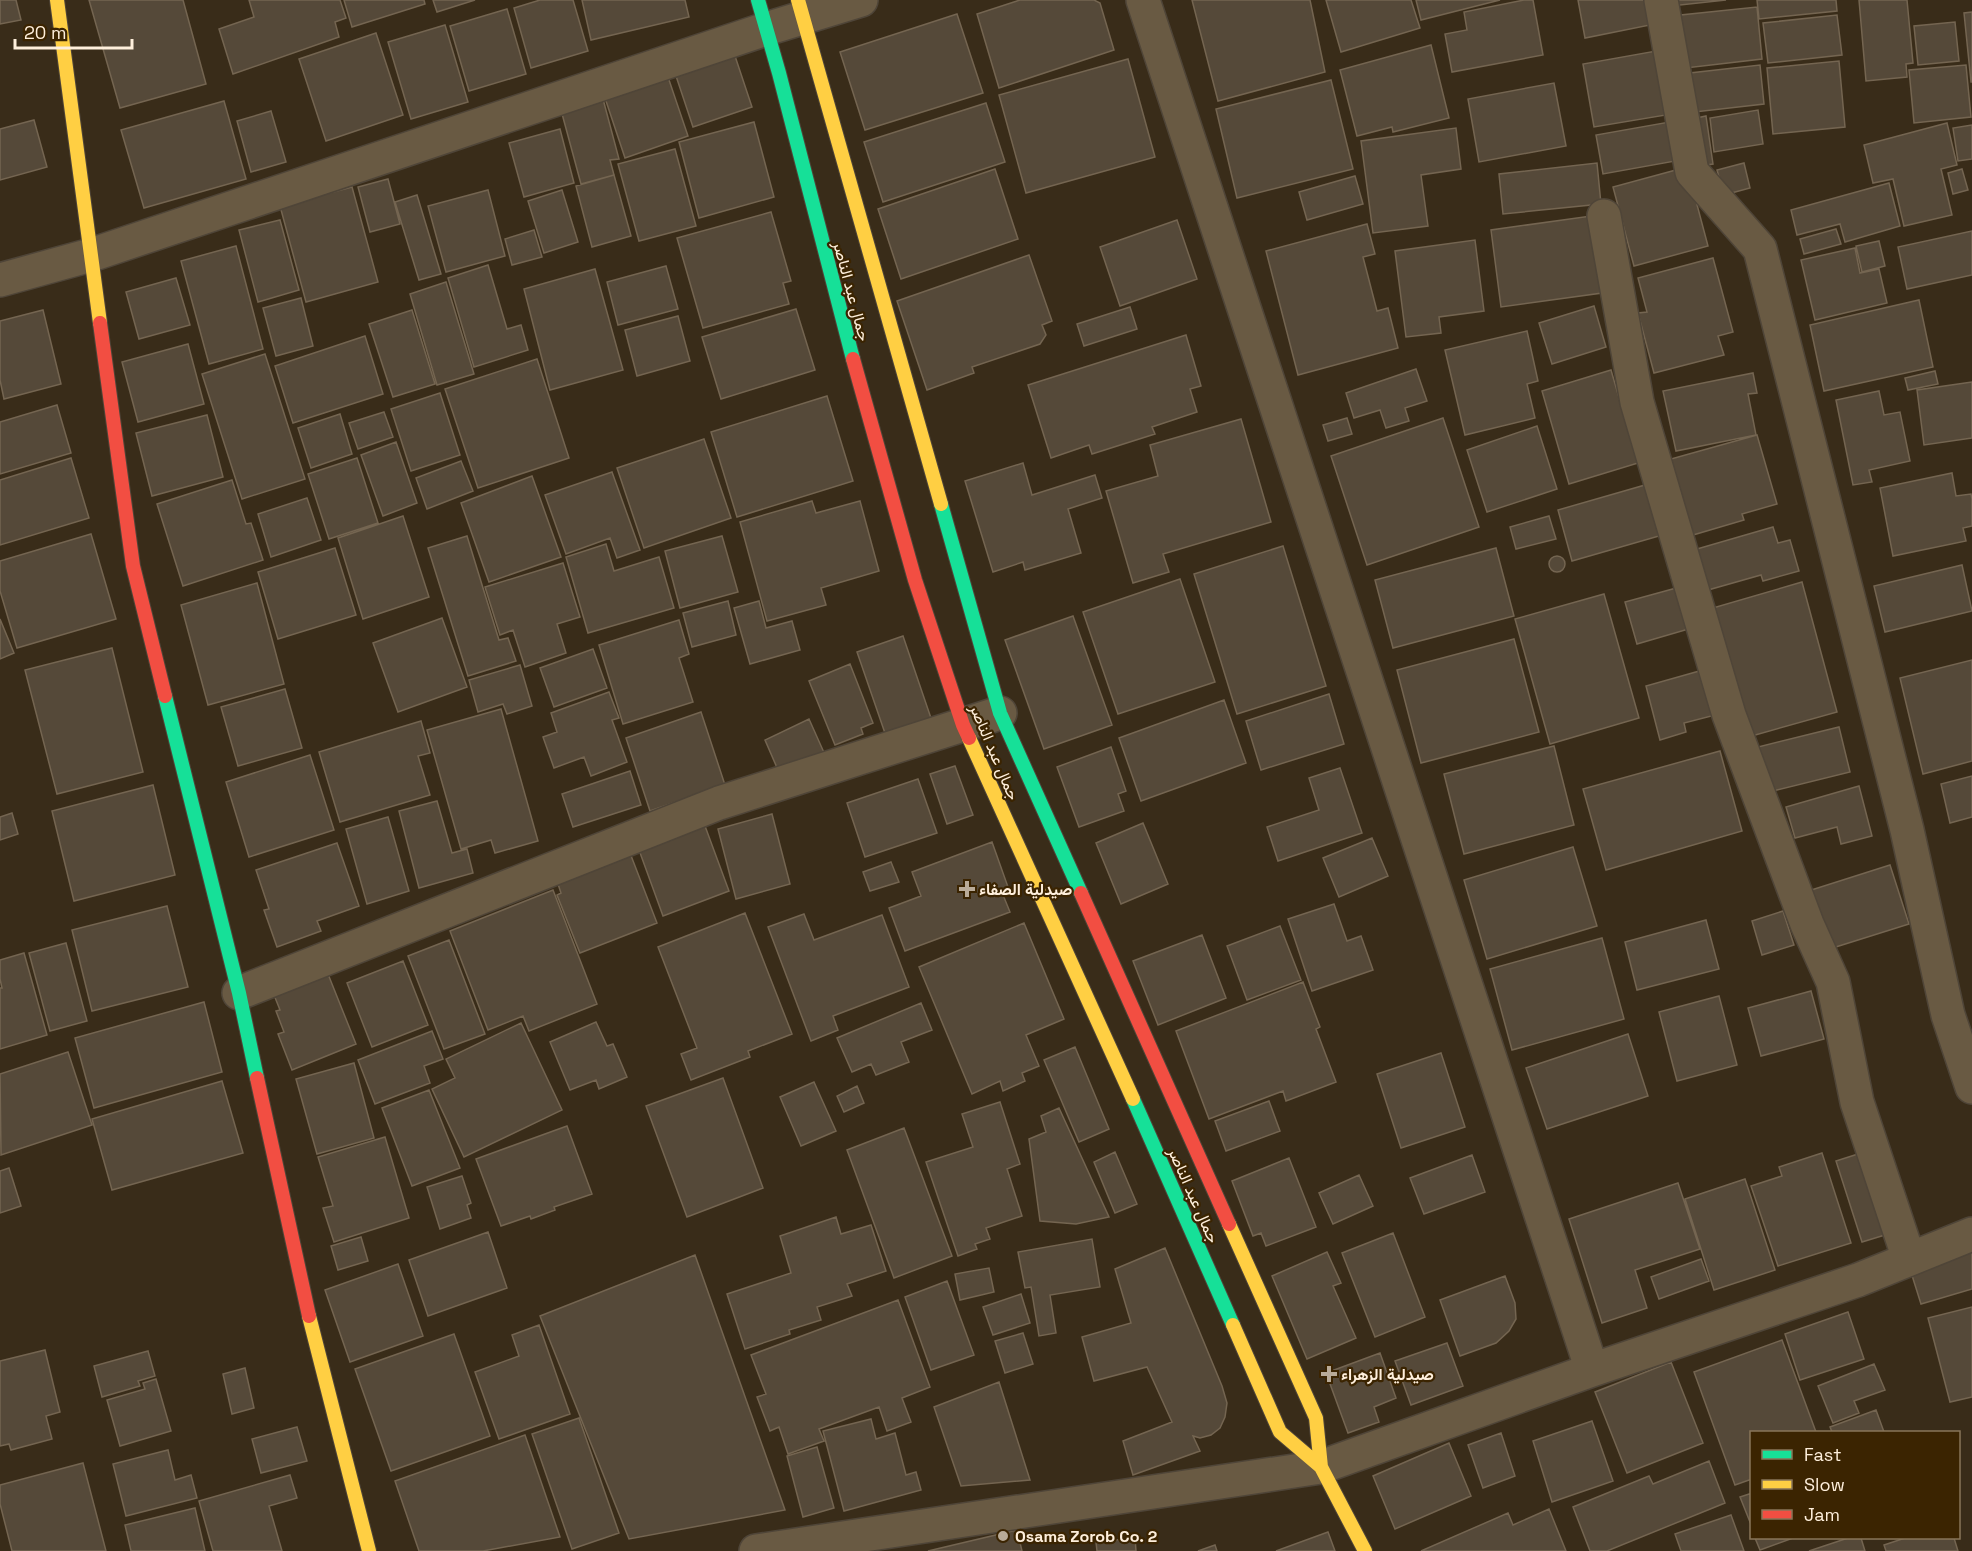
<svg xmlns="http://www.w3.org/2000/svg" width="1972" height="1551" font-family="'Space Grotesk',Vazirmatn,sans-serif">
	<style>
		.building { fill: #554939; stroke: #746551; stroke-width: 1.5 }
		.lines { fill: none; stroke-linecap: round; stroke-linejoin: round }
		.street-casing { stroke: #4f4538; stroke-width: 36 }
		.fast-casing { stroke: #4f4538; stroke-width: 16 }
		.slow-casing { stroke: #4f4538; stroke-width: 16 }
		.jam-casing { stroke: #4f4538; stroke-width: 16 }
		.street { stroke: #695a43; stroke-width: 33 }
		.fast { stroke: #16e098; stroke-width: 14 }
		.slow { stroke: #ffcf43; stroke-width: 14 }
		.jam { stroke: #f24e42; stroke-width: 14 }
		.poi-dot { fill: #b9ab98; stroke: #3b2401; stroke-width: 2 }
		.labels { text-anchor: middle; stroke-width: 4.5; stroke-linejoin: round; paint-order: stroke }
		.street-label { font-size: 16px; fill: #feefdc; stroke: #3b2401 }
		.poi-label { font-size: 16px; font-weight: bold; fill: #feefdc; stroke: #3b2401; text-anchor: start }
	</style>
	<rect width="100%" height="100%" fill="#392c19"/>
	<path class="building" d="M0,0H16L21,20L0,24Z
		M89,0H183L206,84L120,108Z
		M249,0H340L346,18L335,22L339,37L233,74L219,29L254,17Z
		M344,0H424L425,4L352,27Z
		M433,0H475L437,12Z
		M540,0H573L588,51L531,68L514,8Z
		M582,0H685L689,17L591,40Z
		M1020,0H1094L1100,3L1114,50L999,88L977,14Z
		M1192,0H1310L1325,72L1218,101Z
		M1326,0H1411L1420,28L1341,52Z
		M1416,0H1500L1421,20Z
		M1524,0H1533L1543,55L1452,72L1445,34L1467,30L1464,12Z
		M1578,0H1650L1655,24L1585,38Z
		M1670,0H1726L1671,6Z
		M1757,0H1836L1837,11L1759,19Z
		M1859,0H1907L1913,63L1906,64L1907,77L1866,81Z
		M1757,7L1762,59L1677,69L1671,16Z
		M507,9L526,74L469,91L450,26Z
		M1972,12V82H1971L1964,13Z
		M957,14L983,93L865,130L840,52Z
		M1837,15L1842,55L1768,63L1763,23Z
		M1955,22L1959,61L1918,65L1914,26Z
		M445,25L468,102L411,119L388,42Z
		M376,33L403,115L326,141L299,59Z
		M1431,45L1449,118L1393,132L1392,127L1357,136L1340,70Z
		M1656,51L1666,115L1594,127L1583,64Z
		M734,53L752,107L693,127L675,73Z
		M1128,59L1155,157L1026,193L999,95Z
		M1839,61L1845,127L1773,134L1767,68Z
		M1760,65L1764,104L1686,113L1681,74Z
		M1966,65L1971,117L1914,123L1909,70Z
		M667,74L688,136L625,158L604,95Z
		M1331,80L1353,169L1237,198L1216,109Z
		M1554,83L1566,146L1479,162L1468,99Z
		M603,99L619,159L610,160L614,175L581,184L561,110Z
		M224,101L246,179L144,208L121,130Z
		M986,103L1005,162L883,202L864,142Z
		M1758,110L1763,144L1714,152L1710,118Z
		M271,111L286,162L251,172L237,121Z
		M1706,116L1713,164L1694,167L1687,120Z
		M34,120L47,167L0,180V129Z
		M1675,121L1681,160L1603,174L1596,135Z
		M754,122L774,197L699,218L679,142Z
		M1947,123L1957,165L1941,169L1952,215L1904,226L1893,179L1873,183L1864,145Z
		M1972,125V159L1958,161L1953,128Z
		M1456,128L1461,169L1421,175L1428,226L1373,233L1361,141Z
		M560,129L574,183L524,197L509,143Z
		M675,149L696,226L639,241L618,164Z
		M1597,163L1601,204L1503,214L1499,174Z
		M1744,163L1750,188L1724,195L1717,170Z
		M1687,167L1708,246L1634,266L1613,187Z
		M995,169L1018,239L901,279L878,209Z
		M1962,169L1968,190L1953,194L1948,173Z
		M614,175L631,236L592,247L576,186Z
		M1355,176L1363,204L1307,220L1299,192Z
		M388,179L400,224L370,232L358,187Z
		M1889,183L1900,226L1845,242L1840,224L1797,235L1791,210Z
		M352,187L378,282L306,302L280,206Z
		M488,190L505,256L446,272L428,206Z
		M562,190L578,242L544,253L528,201Z
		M417,195L441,274L419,280L395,202Z
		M771,212L791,281L783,283L789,304L703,328L677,238Z
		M1591,216L1602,293L1501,307L1491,230Z
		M280,220L299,290L258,302L239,230Z
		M1177,220L1197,279L1120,306L1100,247Z
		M1367,224L1375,254L1363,257L1377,311L1388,308L1398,348L1298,375L1266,251Z
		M1836,229L1841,244L1804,254L1800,239Z
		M534,230L542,257L512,265L505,239Z
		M1972,231V275L1907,289L1898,247Z
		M1475,240L1484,311L1439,317L1441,333L1406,337L1395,251Z
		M1879,241L1885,266L1862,272L1856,246Z
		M236,246L263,349L209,364L181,261Z
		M1855,248L1860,273L1879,269L1887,303L1815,320L1801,260Z
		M1029,255L1052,321L1042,325L1046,335L1040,344L972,367L974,373L927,390L897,301Z
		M1713,258L1733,332L1718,336L1724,355L1654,373L1638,313L1647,312L1638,278Z
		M488,265L507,329L521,325L528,350L474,367L448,278Z
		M666,266L678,309L618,325L607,282Z
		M595,269L623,370L550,390L524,289Z
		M176,278L190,325L139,339L126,292Z
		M446,282L474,374L437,385L410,294Z
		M301,298L313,346L276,356L263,308Z
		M1919,300L1933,367L1824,391L1810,325Z
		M1594,306L1606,347L1552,364L1539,323Z
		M1130,307L1137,329L1084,346L1077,324Z
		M796,309L815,370L721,399L702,337Z
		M43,310L61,384L4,399L0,380V321Z
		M412,310L435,384L393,397L369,324Z
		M678,316L690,361L637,376L625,330Z
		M1527,331L1538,381L1527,384L1535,418L1465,435L1445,350Z
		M1186,335L1201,386L1190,389L1197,412L1152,427L1155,434L1092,454L1089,445L1051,458L1028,385Z
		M365,336L383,394L293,423L275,366Z
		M188,344L204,404L138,422L122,362Z
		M265,354L305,479L242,499L202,374Z
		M537,359L569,458L478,488L445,389Z
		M1416,369L1427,401L1405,408L1409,421L1386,428L1380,410L1354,418L1346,393Z
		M1611,370L1638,463L1569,484L1542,391Z
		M1935,371L1938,384L1908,390L1905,378Z
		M1753,373L1757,393L1748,394L1756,435L1676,451L1663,391Z
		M1972,382V438L1924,445L1917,390Z
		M1879,391L1884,415L1900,412L1910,461L1869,470L1872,482L1853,485L1836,400Z
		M440,393L460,455L411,471L391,409Z
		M827,396L853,481L737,517L711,432Z
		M57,405L71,453L0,474V422Z
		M384,412L393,437L358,449L349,423Z
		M340,414L352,454L311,468L298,428Z
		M207,415L223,477L152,496L136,433Z
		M1347,418L1352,434L1328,441L1323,425Z
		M1443,418L1479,527L1367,565L1331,456Z
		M1241,419L1271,522L1163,554L1169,572L1133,583L1106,491L1158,476L1150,445Z
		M1537,426L1557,489L1487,512L1467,450Z
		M1757,435L1777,504L1742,514L1744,520L1693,535L1671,459Z
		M704,439L731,518L644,548L617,468Z
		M396,442L417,503L383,516L361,455Z
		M71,458L89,518L0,545V480Z
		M357,458L378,523L329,539L308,474Z
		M461,461L473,491L427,509L416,478Z
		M1023,463L1032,495L1095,475L1102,498L1068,509L1081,553L1025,570L1023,562L993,572L965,481Z
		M612,472L640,550L617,558L610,538L566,554L545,495Z
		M1952,473L1956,496L1971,494L1972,499V526L1963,528L1966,541L1893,556L1880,488Z
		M532,476L561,557L489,582L461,503Z
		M232,480L246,524L251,523L263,560L183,586L157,504Z
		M1645,485L1659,536L1572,561L1558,510Z
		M307,498L321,540L271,557L258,514Z
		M812,501L816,513L860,501L879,571L821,588L826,605L767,621L740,522Z
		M403,516L429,597L363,619L338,538Z
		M1549,516L1556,539L1516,549L1510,527Z
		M1773,527L1778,543L1790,540L1799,571L1763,581L1761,575L1701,592L1690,551Z
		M91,534L116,619L17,648L0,591V561Z
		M467,536L499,640L508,638L516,661L468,676L428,548Z
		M722,536L738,592L680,608L665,551Z
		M606,544L614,571L659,557L674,608L588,633L566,557Z
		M1283,546L1326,686L1237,714L1194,574Z
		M335,548L356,615L278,639L258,572Z
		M1496,548L1514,616L1393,648L1375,580Z
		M1549 564a8 8 0 1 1 16 0a8 8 0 1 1-16 0Z
		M563,563L580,617L557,624L566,653L525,667L513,630L500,635L485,587Z
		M1962,565L1972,611L1885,632L1874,586Z
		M1180,579L1215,682L1118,714L1083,612Z
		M1802,582L1837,712L1741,739L1706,610Z
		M257,583L284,684L208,705L181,605Z
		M1680,587L1692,628L1637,644L1625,602Z
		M1604,594L1639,718L1550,744L1515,619Z
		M728,601L736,635L692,647L683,613Z
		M759,601L766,628L792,621L800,650L750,664L734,608Z
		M1073,616L1112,725L1044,749L1005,640Z
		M442,618L467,687L398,712L373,643Z
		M0,619L14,653L0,659Z
		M679,620L689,654L679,658L693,702L623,724L599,645Z
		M903,636L933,724L887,739L857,652Z
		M1514,639L1539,732L1421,763L1397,670Z
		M112,648L143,772L57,794L25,670Z
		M593,649L607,688L554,707L540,668Z
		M1972,660V761L1923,774L1900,678Z
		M850,664L873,723L861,728L863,734L835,745L809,681Z
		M520,665L532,706L507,714L503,704L478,712L469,680Z
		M1710,668L1723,713L1684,723L1686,732L1660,740L1646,686Z
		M285,689L302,748L238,766L221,707Z
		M609,692L619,718L612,720L627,762L591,776L584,757L554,768L543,737L557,732L551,713Z
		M1329,694L1344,744L1261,770L1246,721Z
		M1224,700L1246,763L1141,801L1119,738Z
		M501,709L538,841L495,853L491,840L461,849L427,730Z
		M701,712L725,785L650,811L626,738Z
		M809,719L826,757L781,777L765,740Z
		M421,721L430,753L418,756L430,795L340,822L319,752Z
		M1839,727L1850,772L1769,792L1758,747Z
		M1554,746L1574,825L1464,854L1444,774Z
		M1111,747L1126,791L1118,794L1124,811L1079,827L1057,767Z
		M1720,751L1742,831L1606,870L1583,789Z
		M310,755L334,830L249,857L226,782Z
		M955,766L973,815L947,824L930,774Z
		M1340,768L1362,833L1278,861L1267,827L1319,810L1309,778Z
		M630,771L641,805L573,827L562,794Z
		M1972,776V817L1950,823L1941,784Z
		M918,779L937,833L865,857L847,803Z
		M153,785L175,875L74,901L52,811Z
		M1859,786L1872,836L1841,844L1837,827L1795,838L1786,807Z
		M437,801L452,853L467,849L473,873L419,888L399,811Z
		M12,813L18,834L0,840V817Z
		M772,814L790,884L736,899L718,829Z
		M388,817L409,891L367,904L346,829Z
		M1143,823L1168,884L1121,904L1096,843Z
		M705,826L729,891L663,916L639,850Z
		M1372,838L1388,876L1339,897L1323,858Z
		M992,842L1008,887L1001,890L1010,912L905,951L889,908L921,896L912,872Z
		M337,843L359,906L317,921L321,931L277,947L264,910L269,909L256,870Z
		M1573,847L1597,926L1487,959L1464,880Z
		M630,853L657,923L580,953L557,895L561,893L557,881Z
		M891,862L899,882L870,891L863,872Z
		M1890,865L1909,924L1823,951L1805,892Z
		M553,890L597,1004L529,1031L523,1016L488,1030L450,931Z
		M1334,904L1347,941L1361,936L1373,970L1312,991L1288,919Z
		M167,906L188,987L92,1011L72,930Z
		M1783,911L1794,945L1762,955L1752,921Z
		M745,913L792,1034L748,1051L750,1057L691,1080L681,1054L697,1048L658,947Z
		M804,914L814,940L882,915L909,987L833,1016L838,1030L811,1041L768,927Z
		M1706,920L1719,969L1637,990L1625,942Z
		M1024,923L1064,1019L1026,1035L1039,1066L1022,1073L1025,1081L1003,1091L1000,1081L972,1094L919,967Z
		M1280,926L1301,980L1247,1000L1227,946Z
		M1202,935L1226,998L1158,1025L1133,961Z
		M1602,938L1624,1019L1512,1050L1490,969Z
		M449,940L485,1034L444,1049L408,956Z
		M66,943L87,1021L50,1031L29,953Z
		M24,953L47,1035L0,1049V988H2L0,979V960Z
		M403,961L428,1025L372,1047L347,983Z
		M328,974L356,1044L292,1070L278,1034L284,1032L276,1011L280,1010L274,995Z
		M1303,982L1320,1027L1316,1029L1336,1082L1286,1101L1283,1091L1209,1119L1176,1031Z
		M1811,991L1824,1039L1761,1056L1748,1008Z
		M1719,996L1737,1065L1677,1081L1659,1012Z
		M204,1002L222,1072L94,1108L75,1038Z
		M921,1003L932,1030L901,1042L909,1062L876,1075L871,1064L852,1072L837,1038Z
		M596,1022L607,1046L613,1044L627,1077L599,1089L596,1080L570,1090L550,1042Z
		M521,1023L562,1110L464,1157L432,1089L455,1078L446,1059Z
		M432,1031L443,1059L424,1066L430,1083L375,1104L358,1060Z
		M1628,1034L1648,1096L1547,1129L1526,1068Z
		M1075,1047L1109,1129L1079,1142L1044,1060Z
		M68,1052L92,1125L1,1155L0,1074Z
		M1441,1053L1465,1127L1401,1148L1377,1074Z
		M354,1063L374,1138L317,1154L296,1079Z
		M723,1078L763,1188L687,1217L646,1106Z
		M222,1081L243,1153L112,1190L92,1119Z
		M814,1082L836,1131L801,1146L780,1097Z
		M857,1086L864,1103L844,1112L837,1096Z
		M429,1090L460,1168L412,1186L382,1108Z
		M1269,1101L1280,1131L1226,1151L1215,1121Z
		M1000,1102L1020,1164L1007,1169L1022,1216L986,1228L990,1239L975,1244L977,1249L958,1256L926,1162L973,1147L962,1114Z
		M1059,1108L1109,1217L1076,1224L1040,1221L1029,1139L1046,1132L1041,1116Z
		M567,1126L592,1194L554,1207L555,1210L531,1219L530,1216L501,1226L476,1159Z
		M904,1128L952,1256L894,1278L847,1150Z
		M385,1137L409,1218L334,1242L323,1208L333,1206L318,1157Z
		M1115,1152L1137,1204L1115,1213L1094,1162Z
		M1822,1153L1851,1243L1778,1266L1751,1186L1782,1176L1779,1167Z
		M1858,1154L1885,1235L1862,1242L1836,1161Z
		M1472,1155L1485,1192L1424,1214L1410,1178Z
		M1289,1158L1316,1227L1266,1246L1261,1233L1253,1236L1232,1181Z
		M9,1168L21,1206L0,1213V1171Z
		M1359,1175L1373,1206L1333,1224L1319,1193Z
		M462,1176L471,1203L467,1205L471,1218L440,1229L427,1187Z
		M1745,1179L1775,1270L1714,1290L1685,1199Z
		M1678,1183L1700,1249L1635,1270L1647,1308L1602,1323L1569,1219Z
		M836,1217L841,1234L871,1225L886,1271L847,1284L852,1296L817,1307L821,1320L789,1330L790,1334L745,1349L727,1294L791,1273L780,1236Z
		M488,1232L507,1288L428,1316L409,1260Z
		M1393,1233L1425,1317L1375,1337L1342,1253Z
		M361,1237L368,1261L338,1270L331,1246Z
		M1092,1239L1100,1287L1050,1295L1056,1333L1039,1336L1031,1287L1025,1288L1018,1252Z
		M1165,1248L1222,1386L1227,1403L1225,1417L1220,1428L1211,1435L1200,1438L1193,1436L1200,1451L1133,1475L1123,1441L1172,1422L1147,1367L1094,1381L1082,1337L1131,1323L1115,1269Z
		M1972,1251V1289L1921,1304L1910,1269Z
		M1327,1252L1341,1283L1333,1286L1356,1338L1307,1359L1272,1276Z
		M695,1255L785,1510L629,1539L540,1316Z
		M1701,1259L1709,1281L1659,1299L1651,1277Z
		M398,1264L423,1336L350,1362L325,1290Z
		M989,1268L994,1292L960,1300L955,1274Z
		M1505,1276L1515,1303L1516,1319L1509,1331L1496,1343L1460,1356L1440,1300Z
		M947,1281L974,1355L931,1370L905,1297Z
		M1021,1294L1030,1323L993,1335L983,1307Z
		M898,1300L930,1387L902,1398L911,1422L887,1431L879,1407L819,1429L824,1441L788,1454L779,1427L770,1431L757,1397L766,1394L751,1355Z
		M1972,1307V1397L1950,1402L1928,1318Z
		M1848,1312L1864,1359L1800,1380L1785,1334Z
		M539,1325L570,1414L499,1439L475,1372L519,1356L512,1335Z
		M1023,1333L1033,1364L1005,1373L995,1341Z
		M454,1334L490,1436L391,1471L355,1369Z
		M1782,1340L1816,1432H1752V1479L1735,1485L1694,1372Z
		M1447,1343L1463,1386L1411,1405L1395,1361Z
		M45,1350L60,1412L46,1416L52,1439L11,1450L9,1444L0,1446V1361Z
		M148,1351L155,1376L138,1381L140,1386L102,1397L94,1366Z
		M1380,1353L1396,1398L1374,1407L1379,1422L1348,1433L1326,1373Z
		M1671,1362L1703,1443L1627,1473L1595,1392Z
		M1874,1364L1885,1390L1854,1401L1859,1413L1833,1423L1818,1386Z
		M245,1368L254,1408L232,1414L223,1374Z
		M156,1379L171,1431L120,1446L107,1400L145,1389L143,1383Z
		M999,1382L1030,1480L961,1486L934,1407Z
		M1876,1410L1884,1432H1832L1830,1427Z
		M579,1418L619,1533L572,1549L532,1434Z
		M871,1419L876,1439L895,1433L906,1475L916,1472L921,1490L844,1511L823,1431Z
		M1592,1421L1613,1481L1552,1502L1533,1441Z
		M297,1427L307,1461L261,1473L252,1439Z
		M1501,1433L1515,1476L1483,1488L1468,1445Z
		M525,1435L560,1537L483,1551H419L395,1481Z
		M1449,1443L1471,1496L1395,1529L1373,1476Z
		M817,1447L834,1508L803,1517L787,1456Z
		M168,1450L175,1480L191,1475L197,1498L126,1516L113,1464Z
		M1709,1461L1725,1503L1607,1551H1590L1573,1507L1649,1476L1653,1484Z
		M83,1463L106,1551H12L0,1504V1485Z
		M290,1475L297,1498L269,1506L282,1551H213L199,1501Z
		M1752,1493V1527L1740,1497Z
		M195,1508L205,1551H131L125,1525Z
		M1549,1509L1566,1551H1421L1508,1513L1513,1525Z
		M1731,1515L1744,1551H1681L1675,1534Z
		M1017,1530L1022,1551H928Z
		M1328,1532L1335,1551H1276Z
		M1135,1538L1136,1551H1097L1096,1542Z
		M1755,1538H1793L1760,1550Z
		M1848,1538H1861L1865,1551H1809Z
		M1905,1538H1954L1958,1551H1886L1884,1545Z
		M1215,1545L1217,1551H1198Z"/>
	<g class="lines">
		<defs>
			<path id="street" d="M1143,0L1592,1370
				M1661,0L1692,172L1760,249L1907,830L1948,1015L1972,1087
				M1604,216L1637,402L1729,715L1807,924L1833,982L1857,1102L1909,1259
				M0,280L91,255L766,29L861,0
				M239,993L719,803L1000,713
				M756,1551L1321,1467L1592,1370L1858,1280L1972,1234"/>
			<path id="fast" d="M758,0L779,73L853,359
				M941,504L1000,713L1081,893
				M165,696L239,993L257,1078
				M1133,1099L1233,1325"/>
			<path id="slow" d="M57,0L100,323
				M798,0L941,504
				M969,738L1133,1099
				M1229,1224L1316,1418L1321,1467L1365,1551
				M309,1316L369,1551
				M1233,1325L1280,1432L1321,1467"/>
			<path id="jam" d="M100,323L133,566L165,696
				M853,359L915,580L963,725L969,738
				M1081,893L1229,1224
				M257,1078L309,1316"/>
		</defs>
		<use href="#street" class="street-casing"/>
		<use href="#fast" class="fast-casing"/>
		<use href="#slow" class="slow-casing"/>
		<use href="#jam" class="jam-casing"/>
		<use href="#street" class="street"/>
		<use href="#fast" class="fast"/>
		<use href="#slow" class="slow"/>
		<use href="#jam" class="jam"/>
	</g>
	<g class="poi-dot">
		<path d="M964 880h6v6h6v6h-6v6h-6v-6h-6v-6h6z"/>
		<path d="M1326 1365h6v6h6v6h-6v6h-6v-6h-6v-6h6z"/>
		<circle cx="1003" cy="1536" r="6"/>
	</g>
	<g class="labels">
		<g class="street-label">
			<text transform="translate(852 291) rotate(75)" y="6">جمال عبد الناصر</text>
			<text transform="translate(995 752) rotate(67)" y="6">جمال عبد الناصر</text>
			<text transform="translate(1194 1195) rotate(66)" y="6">جمال عبد الناصر</text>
		</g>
		<g class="poi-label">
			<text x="979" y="895">صيدلية الصفاء</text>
			<text x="1341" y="1380">صيدلية الزهراء</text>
			<text x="1015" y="1542">Osama Zorob Co. 2</text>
		</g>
	</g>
	<rect x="1750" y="1431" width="210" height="108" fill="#3b2401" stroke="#897559" stroke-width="1.5"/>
	<rect x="1762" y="1450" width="30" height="9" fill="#16e098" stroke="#897559" stroke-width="1.5"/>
	<text x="1804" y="1461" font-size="18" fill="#feefdc">Fast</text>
	<rect x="1762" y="1480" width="30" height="9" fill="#ffcf43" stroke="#897559" stroke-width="1.5"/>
	<text x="1804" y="1491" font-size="18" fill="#feefdc">Slow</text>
	<rect x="1762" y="1510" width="30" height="9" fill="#f24e42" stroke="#897559" stroke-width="1.5"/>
	<text x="1804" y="1521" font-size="18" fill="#feefdc">Jam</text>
	<path d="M15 39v9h117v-9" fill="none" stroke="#feefdc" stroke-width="3"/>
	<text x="24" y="39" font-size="18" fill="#feefdc" stroke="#3b2401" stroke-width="4.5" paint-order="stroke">20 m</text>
</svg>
